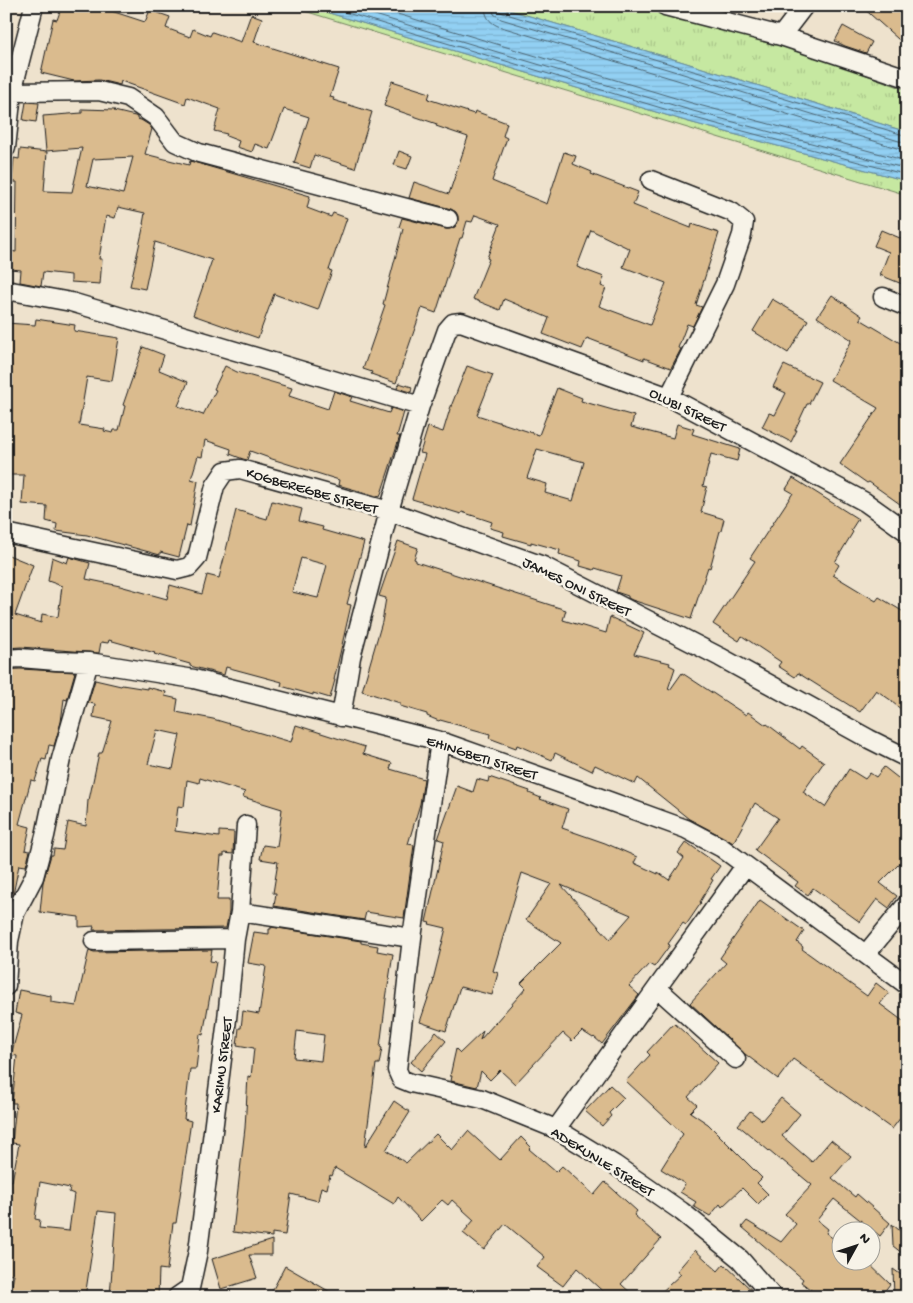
<svg xmlns="http://www.w3.org/2000/svg" width="913" height="1303" font-family="'Gochi Hand',sans-serif">
	<style>
		.grass { fill: url(#grass-tufts); stroke: #71825e }
		.water { fill: url(#water-rules); stroke: #63889d }
		.lines { fill: none; stroke-linecap: round; stroke-linejoin: round }
		.shore { stroke: #4b6472; stroke-width: 1 }
		.building { fill: #dabb8e; stroke: #1c1c1c; fill-rule: evenodd }
		.minor-casing { stroke: #1c1c1c; stroke-width: 21 }
		.minor { stroke: #f7f3e8; stroke-width: 18 }
		.labels { text-anchor: middle; stroke-width: 5; stroke-linejoin: round; paint-order: stroke }
		.street-label { font-size: 15px; fill: #1c1c1c; stroke: #f7f3e8 }
	</style>
	<defs>
		<pattern id="grass-tufts" width="24" height="20" patternUnits="userSpaceOnUse" patternTransform="scale(1.25)"><rect width="24" height="20" fill="#c6e8a1"/><path d="M3 7l-1-3M5 7V3M7 7l1-3M15 17l-1-3M17 17v-4M19 17l1-3" fill="none" stroke="#aac68a"/></pattern>
		<pattern id="water-rules" width="6" height="5" patternUnits="userSpaceOnUse" patternTransform="scale(1.25)"><rect width="6" height="5" fill="#92d0f3"/><path d="M0 2.5h6" fill="none" stroke="#7db2d0"/></pattern>
	</defs>
	<rect width="100%" height="100%" fill="#eee2cd"/>
	<filter id="ink" filterUnits="userSpaceOnUse"><feTurbulence type="fractalNoise" baseFrequency=".02" numOctaves="2"/><feDisplacementMap in="SourceGraphic" scale="10" xChannelSelector="R" yChannelSelector="G"/><feConvolveMatrix kernelMatrix="1 2 1 2 8 2 1 2 1" color-interpolation-filters="sRGB"/></filter>
	<g filter="url(#ink)">
		<path class="grass" d="M288,6H306L689,122L907,181V195Z
			M496,6H644L780,43L907,90V132L683,62Z"/>
		<path class="water" d="M306,6H496L683,62L907,132V181L689,122Z"/>
		<g class="lines">
			<path class="shore" d="M324,6L691,117L907,175
				M345,6L693,111L907,169
				M371,6L695,104L907,161
				M485,6C485,16 489,22 498,26L677,80L900,149L907,150
				M492,6L494,14L501,19L680,73L902,142L907,143
				M499,6V11L503,13L907,136"/>
		</g>
		<path class="building" d="M62,6H96L145,22L150,10L170,17L166,28L190,37L193,29L210,36L212,32L241,42L251,14L262,18L254,42L339,69L330,97L334,98L333,100L372,112L355,168L314,155L310,168L294,163L309,117L284,109L269,149L255,144L252,152L237,147L239,141L226,136L227,134L214,131L220,109L187,97L185,104L121,81L120,85L99,80L74,81L41,73L53,19L57,20Z
			M861,6H907V47Z
			M843,26L872,42L866,53L845,46L835,41Z
			M392,81L430,93L428,99L474,114L475,111L507,123L503,136L507,138L492,181L547,204L564,152L576,156L573,164L592,172L591,174L638,192L633,205L691,228L692,224L719,233L696,305L702,307L693,326L687,324L678,348L681,349L671,368L644,358V360L587,338L582,349L543,334L549,318L504,299L500,310L473,299L489,259L487,258L500,224L475,215L472,222L467,221L462,238H460L436,313L422,308L396,383L371,374L372,372L363,369L385,305L383,304L403,229L399,227L402,218L446,229H450L455,227L458,222V216L456,212L451,209L409,198L414,182L449,194L468,137L436,126L437,124L384,106ZM591,230L630,249L623,267L666,283L650,325L599,306L606,288L601,286L604,277L577,267Z
			M26,102L39,103L36,122L23,120Z
			M82,109L115,110L114,111L135,116L137,117V119L141,120L149,125L152,129L145,154L189,165L190,161L310,196L307,208L331,217L333,213L347,218L329,270L332,271L318,310L274,294L258,338L193,315L212,260L155,242L145,289L130,286L144,224H143L145,213L118,207L115,218L106,216L99,259H102L100,284L71,282V275L43,272L41,286L20,282L21,270L9,269L10,251L16,252L17,182H12L14,158L19,159L20,149L47,152L44,191L72,192L82,148L46,151L43,116L82,113ZM133,157L123,194L87,186L93,159Z
			M399,151L412,156L407,169L394,165Z
			M881,230L907,241V286L880,275L889,252L874,246Z
			M832,295L862,316L860,319L907,347V509L869,482L867,483L840,464L878,408L830,380L852,340L817,317Z
			M772,299L808,320L788,353L753,331Z
			M36,319L75,325L74,331L119,338L112,381L87,377L79,425L105,429L104,431L113,433L114,430H119L125,406L123,405L143,347L164,355L159,370L188,382L178,406L203,415L216,390L214,389L225,366L237,372L292,388L289,396L328,409L334,391L352,397L350,401L389,413L391,408L404,412L397,436H400L380,497L338,485L339,480L272,459L250,451L247,460L243,459L230,454L231,449L205,440L202,457L198,456L191,479L198,481L190,526L187,525L179,557L160,552V555L87,535L56,531L57,524L46,521L47,506L22,504L24,475H10V469L6,470V323L35,325Z
			M784,365L820,382L809,404H807L795,430H797L791,442L762,427L769,413L775,415L786,393L773,387Z
			M467,366L493,375L477,415L539,435L557,388L582,398L581,401L634,416L631,427L673,438L677,424L694,429L692,434L740,449L737,461L711,454L703,486L707,487L701,512L724,519L721,531H720L710,568L708,567L691,619L632,600L628,598V596L616,592L621,576L595,568L594,570L580,566L581,561L559,554L560,550L531,542V544L503,536L504,532L490,528L492,522L462,512L461,514L412,499L425,454L420,453L428,427L443,432L450,409ZM537,449L584,462L573,501L545,493L547,484L527,478Z
			M399,383L412,387L411,392L397,388Z
			M793,478L858,519L851,530L853,532L835,562L839,565L833,575L876,601L879,597L907,614V714L892,702V701L876,690L860,712L798,673L795,677L778,666L781,662L742,636L739,641L713,624L755,561L750,558L793,493L786,489Z
			M272,501L302,509L299,521L323,527L322,530L364,542L347,604L351,605L334,680H335L330,698L313,693V695L281,686L282,682L226,667L224,675L190,666V664L154,654L155,653L109,640L108,643L101,642L99,653L21,647L6,648V554L33,565L15,615L41,623L42,614L58,617L62,586L48,581L52,557L67,563L69,557L90,563L86,579L120,586L167,599L170,585L202,594L207,575L219,578L236,510L267,519ZM301,558L327,565L318,598L292,592Z
			M398,541L418,548L414,559L416,560V562L566,610L563,620L606,633L610,617L644,633L634,654L670,663L669,665L675,668L668,689L670,690L682,673L746,715L748,712L766,725L767,724L800,749L802,746L824,762L803,792L825,807L849,769L865,779L870,773L876,777L884,767L907,785V867L901,862L880,883L897,896L889,908L877,899L860,922L813,888L808,895L795,886L798,882L755,850L778,818L755,803L733,843L727,839L689,819L638,778L635,784L595,765L592,771L555,753L552,760L517,745L516,748L489,738L490,734L440,720L439,721L427,716V714L400,706V703L362,691L382,622L386,598L379,596Z
			M20,669L75,672L67,700L64,699L61,722L54,746L49,745L46,760L42,759L35,781L31,780L19,824L30,827L25,850L30,851L26,866L19,865L13,895L6,894V670Z
			M95,680L121,686L122,685L147,689V687L166,692L165,696L178,699L176,712L213,719L291,742L296,725L365,747L363,754L392,763L390,769L424,779L420,804L408,844L414,845L404,918L366,912L364,920L274,906L276,893H273L278,862L260,859L263,845L277,847L282,809L243,797L245,792L200,778L199,783L187,780L184,807L178,806L175,831L219,837V831L234,832L233,854L224,853V856H221L217,900H229V912L226,928L93,930L94,926L79,927V917L40,912L43,882L51,855H53L54,849L63,850L68,822L86,826L88,800H89L99,753H102L112,721L93,717L95,704L88,703ZM157,730L180,735L173,769L148,764Z
			M489,777L530,791L529,793L541,798L540,799L568,809L562,828L605,843L637,857L634,863L658,874V872L669,880L684,858L678,853L686,842L720,866L711,879L713,880L700,902L701,903L686,925L683,923L668,944L670,945L654,967L649,964L629,986L639,995L602,1044L594,1037L593,1038L582,1031L572,1041L563,1033L515,1084L500,1070L490,1080L481,1071L477,1087L451,1081L452,1076H450L456,1049L460,1053L483,1031L480,1040L526,988L521,983L561,943L526,920L551,884L522,873L493,971L498,973L492,995L460,987L446,1031L420,1022L434,980H433L446,928L429,924L430,923L426,922L444,841L438,839L457,786L473,792L477,779L488,782ZM561,885L631,915L610,939Z
			M760,900L804,931L797,942L803,947L802,949L867,996L876,983L889,993L880,1004L907,1024V1109L892,1129L822,1079V1080L793,1059L778,1079L745,1054L690,1003L726,963L720,958Z
			M271,927L361,941V943L378,946L377,951L393,954L386,999L380,1047L382,1048L379,1064H376L365,1147L394,1101L410,1112L386,1150L406,1163L436,1134L452,1150L468,1131L500,1160L521,1137L531,1147L529,1149L556,1172L562,1166L594,1195L605,1182L637,1211L634,1215L661,1239L621,1284L635,1297H609L577,1268L563,1286L537,1267L545,1257L505,1224L484,1250L463,1233L474,1220L452,1200L448,1205L442,1200L421,1221L398,1197L394,1204L335,1168L332,1176L330,1175L327,1189L321,1187L318,1201L291,1194L285,1235L272,1233V1237L233,1232L245,1128L248,1076L251,1077L254,1048L237,1045L239,1028H241L243,1011L259,1014L266,966L248,963L254,932L269,934V929H271ZM297,1031L324,1035L321,1061L294,1058Z
			M89,950L94,952L212,950L210,961L216,962L203,1035L200,1034L196,1069H190L184,1119L191,1121L176,1223H173L167,1270L159,1269L158,1297L145,1296V1297H110L116,1213L98,1211L85,1297H10L14,1274L6,1273V1180L12,1181L19,1144L12,1143L16,1103H12L17,1056L11,1055L22,1015L15,1013L19,990L51,996V1002L76,1006ZM40,1182L70,1188L69,1192L74,1194L69,1231L39,1228L40,1220L35,1219Z
			M674,1023L718,1063L688,1097L697,1105L690,1112L708,1124L762,1178L757,1183L768,1194L758,1204L742,1188L722,1207L720,1204L710,1216L693,1206L696,1202L680,1192L685,1184L661,1169L683,1134L626,1081L650,1055L647,1052Z
			M436,1032L446,1041L421,1071L411,1062Z
			M610,1085L624,1098L609,1113L611,1116L602,1126L585,1111Z
			M781,1098L800,1114L782,1136L812,1162L831,1140L851,1156L832,1178L855,1197L857,1194L890,1223L880,1236L834,1199L817,1220L828,1229L826,1233L840,1244V1260H865L890,1284L880,1297H820L801,1282L803,1279L742,1227L747,1221L781,1242L796,1224L785,1214L812,1185L782,1160L781,1161L738,1125L750,1111L762,1120Z
			M892,1224L907,1237V1257L893,1246Z
			M272,1240V1255H249L257,1278L221,1289L212,1259Z
			M695,1250L718,1271L724,1264L759,1297H656L681,1274L677,1271Z
			M285,1266L339,1297H269Z
			M893,1269L907,1279V1297H894Z"/>
		<g class="lines">
			<defs>
				<path id="minor" d="M665,6L781,36L907,78
					M781,36L804,6
					M12,92L99,91L128,98L156,117L175,142L199,153L448,219
					M6,148L12,92L34,6
					M651,180L732,212L744,222L742,235L725,284L669,397
					M6,290L71,302L420,406
					M883,297L907,307
					M6,533L177,570L189,567L197,558L215,486L225,471L240,469L389,511L543,566L720,657L869,739L907,758
					M6,659L20,658L56,661L89,662L194,679L440,741L584,792L686,829L722,848L907,985
					M341,717L351,657L389,511L420,406L447,330L453,323L461,322L669,397L865,502L907,532
					M440,741L412,938L397,1070L401,1079L411,1083L482,1099L556,1129L615,1165L681,1211L740,1259L773,1297
					M240,912L412,938
					M94,941L235,939
					M866,954L907,904
					M6,986L9,941L15,913L34,877L45,836L61,759L89,662
					M657,988L736,1059
					M556,1129L657,988L745,866
					M177,1297L190,1288L198,1251L227,1019L235,939L240,912L246,825"/>
			</defs>
			<use href="#minor" class="minor-casing"/>
			<use href="#minor" class="minor"/>
		</g>
	</g>
	<g class="labels">
		<g class="street-label">
			<text transform="translate(688 409) rotate(26)" y="5">OLUBI STREET</text>
			<text transform="translate(312 490) rotate(16)" y="5">KOGBEREGBE STREET</text>
			<text transform="translate(577 586) rotate(26)" y="5">JAMES ONI STREET</text>
			<text transform="translate(482 757) rotate(18)" y="5">EHINGBETI STREET</text>
			<text transform="translate(221 1065) rotate(-83)" y="5">KARIMU STREET</text>
			<text transform="translate(603 1161) rotate(32)" y="5">ADEKUNLE STREET</text>
		</g>
	</g>
	<rect width="913" height="1303" fill="none" stroke="#f7f3e8" stroke-width="25"/>
	<rect x="12" y="12" width="888" height="1278" fill="none" stroke="#1c1c1c" stroke-width="2" filter="url(#ink)"/>
	<g transform="translate(856 1246) rotate(50)"><circle r="24" fill="#f7f3e8" stroke="#9f9d96"/>
	<path d="M0-4L9 19L0 12L-9 19Z" fill="#1c1c1c"/>
	<text y="-8" font-size="14" font-weight="bold" text-anchor="middle" fill="#1c1c1c">N</text>
	</g>
</svg>
